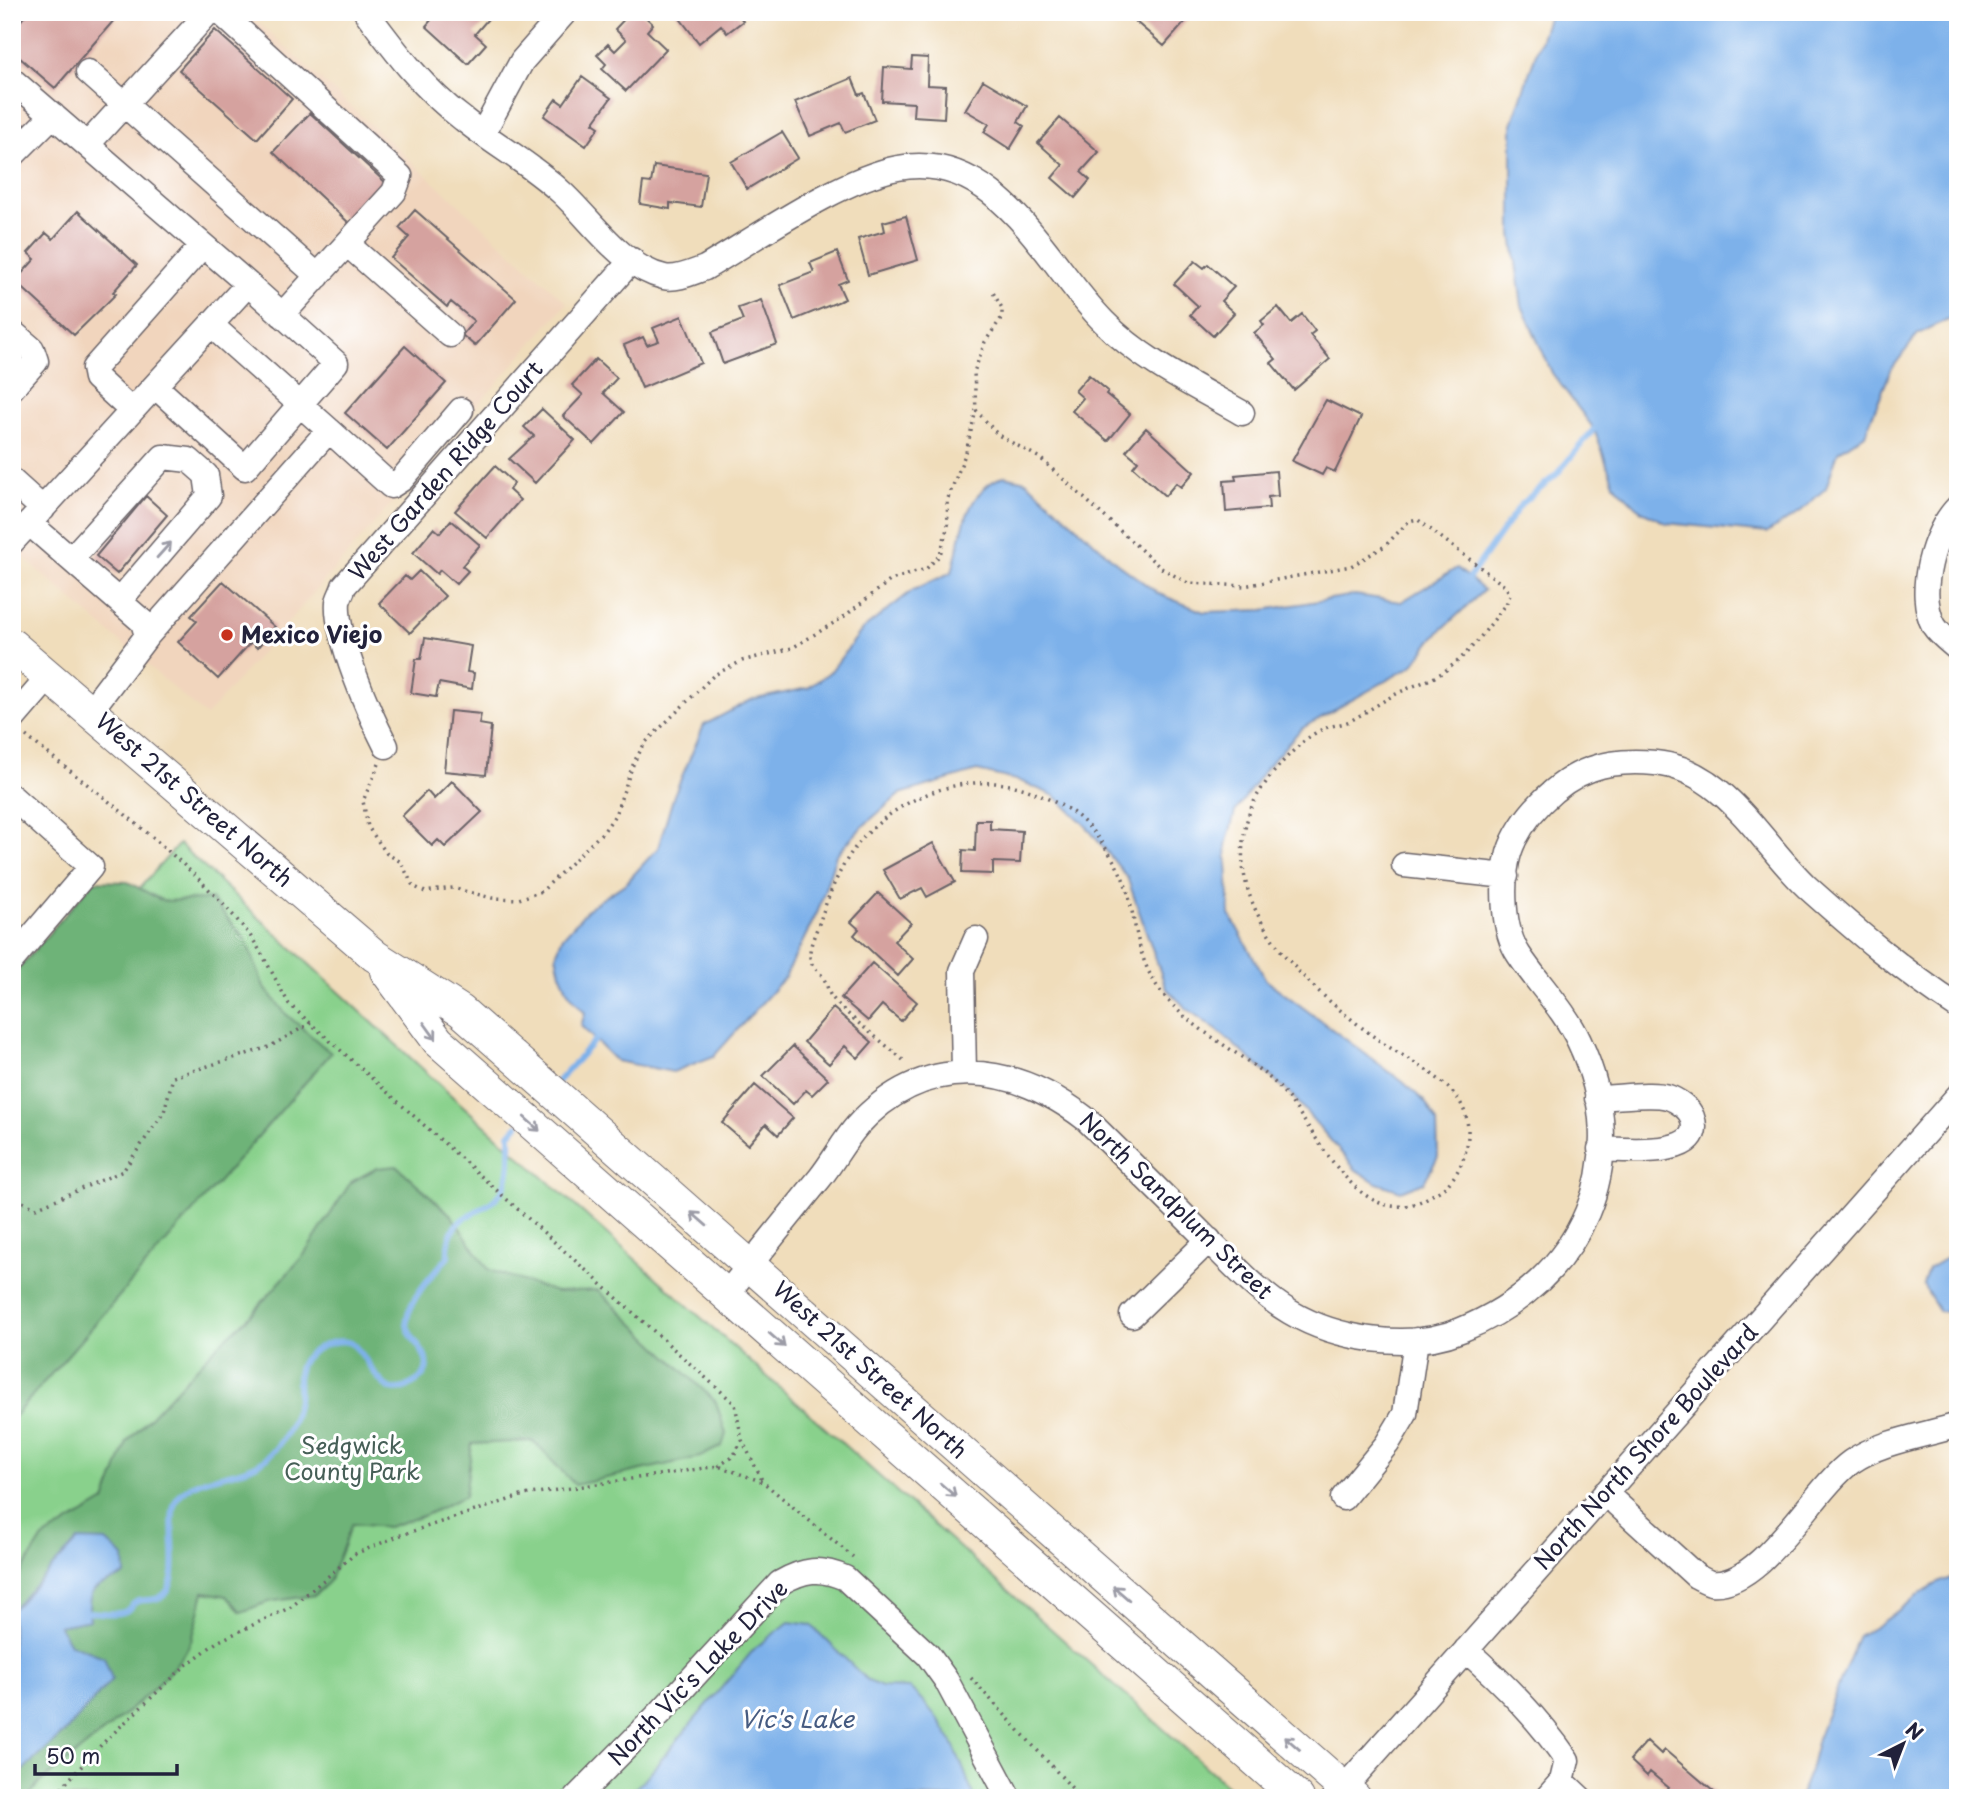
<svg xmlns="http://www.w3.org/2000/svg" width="1970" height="1810" font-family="'Playpen Sans',sans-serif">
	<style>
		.built { fill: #f1d5bd }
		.green { fill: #89d18c; stroke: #567a64; stroke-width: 2 }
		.forest { fill: #6eb378; stroke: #486a5a; stroke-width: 2 }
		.water { fill: #7db1ea; stroke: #506a92; stroke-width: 2 }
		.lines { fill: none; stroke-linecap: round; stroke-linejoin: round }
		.stream { stroke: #7db1ea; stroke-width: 6 }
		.building { fill: #d5a29f }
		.minor-casing { stroke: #6a6368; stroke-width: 27 }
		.major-casing { stroke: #6a6368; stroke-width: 34 }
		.path { stroke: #6a6368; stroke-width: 3.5; stroke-dasharray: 2 5; stroke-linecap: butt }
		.minor { stroke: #fff; stroke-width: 24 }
		.major { stroke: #fff; stroke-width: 32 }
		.oneway { stroke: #9c9ca7 }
		.poi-dot { fill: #c8321e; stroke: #fff; stroke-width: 2.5 }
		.labels { text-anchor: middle; stroke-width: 6; stroke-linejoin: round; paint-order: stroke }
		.street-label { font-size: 23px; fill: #22223b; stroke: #fff }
		.poi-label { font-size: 23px; font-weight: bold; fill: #22223b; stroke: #fff; text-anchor: start }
		.park-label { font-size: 23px; fill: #465f57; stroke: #fff }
		.water-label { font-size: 24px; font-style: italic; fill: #465b81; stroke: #fff }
	</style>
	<rect width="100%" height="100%" fill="#fff"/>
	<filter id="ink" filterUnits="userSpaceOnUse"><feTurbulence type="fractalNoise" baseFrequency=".0143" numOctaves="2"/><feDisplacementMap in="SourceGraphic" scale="14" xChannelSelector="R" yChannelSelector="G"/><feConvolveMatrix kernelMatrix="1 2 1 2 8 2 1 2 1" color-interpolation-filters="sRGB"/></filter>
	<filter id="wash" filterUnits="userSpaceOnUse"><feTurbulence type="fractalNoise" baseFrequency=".00686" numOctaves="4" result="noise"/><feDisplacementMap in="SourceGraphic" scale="28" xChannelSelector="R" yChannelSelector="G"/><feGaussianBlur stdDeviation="1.57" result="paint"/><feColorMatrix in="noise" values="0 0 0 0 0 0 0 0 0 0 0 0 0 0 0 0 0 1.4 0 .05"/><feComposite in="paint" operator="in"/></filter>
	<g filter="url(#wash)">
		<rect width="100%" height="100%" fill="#f0ddbb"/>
		<path class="built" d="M12,12H247L567,303L206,716L12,548Z"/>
		<path class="green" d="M179,844L453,1097L1241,1798H12V1031Z"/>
		<path class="forest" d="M94,881L128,882L163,901L211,899L246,940L264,987L286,1014L331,1053L12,1419V976Z
			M397,1166L451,1215L489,1270L556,1292L598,1290L716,1402L726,1434L722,1446L700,1457L575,1485L533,1441L472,1444L465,1496L426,1515L388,1527L352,1524L329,1582L315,1595L268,1602L241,1612L227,1596L204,1592C200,1607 197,1624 192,1639C175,1682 76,1753 38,1784L28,1798H12V1587L43,1538L105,1501L127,1442L216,1347L251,1315L304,1255L351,1182L377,1168Z"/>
		<path class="water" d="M1550,12H1958V314L1918,334L1891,370L1865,434L1838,452L1826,488L1801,511L1767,533L1666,523L1640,510L1614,484L1594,429L1552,373L1522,306L1512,234V124Z
			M1004,476L1026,481L1117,563L1159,594L1204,612L1263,610L1355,595L1401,602L1457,568L1484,590L1434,637L1412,666L1301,729L1266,768L1235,812L1226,845L1230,915L1266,980L1403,1082L1425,1102L1437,1122L1438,1157L1424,1182L1401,1191L1377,1183L1356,1170L1291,1094L1218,1031L1186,1008L1166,988L1127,877L1086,826L1055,796L1020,781L977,771L900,794L862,827L836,855L818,911L785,977L714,1056L673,1072L616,1061L581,1026L585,1013L568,992L560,973L556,955L562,938L590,907L626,883L658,848L674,795L704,725L751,700L808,688L831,671L862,630L913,590L952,572C962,535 964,491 1004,476Z
			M1958,1251V1313L1939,1311L1923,1285L1928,1269Z
			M78,1540L106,1541L124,1557L125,1575C96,1588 85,1586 90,1620L59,1626L70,1644L104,1657L112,1679L66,1731L12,1780V1610Z
			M1958,1576V1798H1799L1810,1770L1819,1734L1859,1635C1895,1621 1918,1585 1958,1576Z
			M789,1622L811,1625L868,1681L882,1687L910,1688C948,1724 957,1749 974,1798H625L643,1781L755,1648Z"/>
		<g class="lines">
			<path class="stream" d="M1469,578L1522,503L1556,475L1594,429
				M556,1083L595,1040
				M89,1612C99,1612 117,1616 126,1611C130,1608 133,1603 138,1601C145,1599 153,1601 159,1598C188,1585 162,1517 178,1497C198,1472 240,1479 265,1459C281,1446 295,1422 298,1400C300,1385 294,1373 304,1359C314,1348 338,1336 352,1344C369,1355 381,1405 410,1385C414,1383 420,1379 423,1376C438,1355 404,1340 407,1319C411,1296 434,1273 448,1257C446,1207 484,1220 503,1189C512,1174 510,1151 510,1134L518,1125"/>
		</g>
		<g id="blocks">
			<path class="building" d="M28,12H108L115,19L55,88L12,51V31Z
				M438,12H494L475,34L486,44L468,64L426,26Z
				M631,12H640L653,24L647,31L666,49L626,91L602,69L606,64L597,55L608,44L615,51L626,40L615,29Z
				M675,12H736L743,21L727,33L721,25L699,43Z
				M1130,12H1194L1164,46L1128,15Z
				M215,30L292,99L257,139L179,70Z
				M912,57L928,58L927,85L946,86L944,118L913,116L914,103L882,101L884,67L911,69Z
				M582,77L611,98L593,123L599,127L586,146L544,116L556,99L563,104Z
				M852,78L859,95L864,93L875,120L845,132L841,123L810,136L795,102Z
				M983,80L1027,106L1018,122L1024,126L1010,149L984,132L989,124L965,110Z
				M310,113L387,184L350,224L273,152Z
				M1060,118L1099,152L1081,172L1090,180L1075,198L1052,178L1063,165L1038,143Z
				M782,132L798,158L747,189L731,162Z
				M654,166L706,173L701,207L670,203V209L640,204L643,182L651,183Z
				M415,210L516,299L475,346L462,335L474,321L451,302L447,307L391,258L409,237L399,228Z
				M78,211L137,265L113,292L116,294L74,335L15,281L35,259L28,253L46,233L53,239Z
				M906,216L918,260L868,275L858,239L885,231L883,222Z
				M837,252L848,280L838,284L845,299L794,320L780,285L814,272L810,263Z
				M1195,261L1204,268L1208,264L1234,287L1221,301L1234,313L1213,336L1190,315L1198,306L1174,284Z
				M761,300L777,344L723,364L712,332L743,320L738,308Z
				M1278,307L1291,323L1302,314L1315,331L1310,335L1330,359L1294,390L1271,363L1276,359L1254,333L1264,325L1261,321Z
				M682,316L701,363L642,388L624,345L643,337L647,345L659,341L653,328Z
				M405,346L446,383L387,450L345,413Z
				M596,359L617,378L603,393L624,412L594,444L563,416L583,395L572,385Z
				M1089,375L1108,391L1106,394L1130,414L1108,441L1072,411L1083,398L1075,391Z
				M1326,400L1361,417L1335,472L1326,468L1322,475L1292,461Z
				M542,409L575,440L535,483L509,459L534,436L524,427Z
				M1146,428L1194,472L1181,487L1176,483L1165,496L1133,467L1138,461L1126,451Z
				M495,466L514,483L509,490L520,500L487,538L455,511Z
				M1276,471L1278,496L1268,497L1269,508L1226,512L1224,481L1236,480L1235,475Z
				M146,496L167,515L117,574L96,556Z
				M451,520L480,545L462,566L468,571L456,584L440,570L437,574L413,553L434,528L440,533Z
				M419,571L445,596L410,633L379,603L405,576L410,580Z
				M223,581L275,627L257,648L251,642L218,679L178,642L197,621L191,616Z
				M425,638L471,646L467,672L474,673L472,689L439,683L436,697L411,693L416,659H421Z
				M450,711L481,714L479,724L491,726L486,775L444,771Z
				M452,781L482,812L445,847L438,840L432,846L402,816L427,791L434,799Z
				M976,820H990V829L1022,831L1020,863L993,862V874L962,873L963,850L975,851Z
				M933,843L955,882L927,897L922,888L900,899L883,870Z
				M878,893L911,923L894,941L913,959L898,976L854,935L859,929L851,922Z
				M872,963L917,1002L901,1021L882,1005L868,1021L841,998Z
				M833,1008L872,1042L858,1058L845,1046L829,1064L804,1042Z
				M793,1046L828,1079L812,1095L806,1090L793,1104L763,1076Z
				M755,1085L793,1118L778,1135L766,1124L748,1145L722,1123Z
				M1647,1741L1661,1754L1665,1750L1721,1798H1661L1669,1788L1650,1772L1647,1776L1630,1760Z"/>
		</g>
	</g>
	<g filter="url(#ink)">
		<use href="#blocks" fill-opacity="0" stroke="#6a6368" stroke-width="2"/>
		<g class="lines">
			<defs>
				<path id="minor" d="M220,12L400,176L394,192L282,315
					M366,12C395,51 424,90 463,119C495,145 531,164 561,192C592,220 621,267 664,277C677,280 693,272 705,268C758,237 840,179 898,168C998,149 1047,265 1104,322C1142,361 1195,386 1242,413
					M88,72L318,276
					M12,80L248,284L12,542
					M483,133L522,61L565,12
					M87,145L208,13L213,12
					M12,156L53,115
					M347,244L450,335
					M211,325L329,430
					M12,332L32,349L36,361L12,388
					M155,386L245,468L336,363L248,284
					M132,411L96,378L94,368L203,245
					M12,481L43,509
					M1958,507C1933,532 1916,593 1934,626C1939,634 1951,643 1958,649
					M29,523L143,622L147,636L90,711
					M71,559L163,457L189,460L206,475L209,496L119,601
					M147,636L329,430L391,486L402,479L461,410
					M12,720L49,677
					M386,746C370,715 335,636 338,602C339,597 343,591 344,586L632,260
					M12,797L91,867L12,960
					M1404,865L1506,876
					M964,1072L962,971L976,939
					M1597,1098C1616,1098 1651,1092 1668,1097C1677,1100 1689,1108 1692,1117C1708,1160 1620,1149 1600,1149
					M726,1295C757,1256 788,1217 820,1178C833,1162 843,1142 857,1126C925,1052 1012,1062 1086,1119C1126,1158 1166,1198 1206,1238C1233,1264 1258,1293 1290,1312C1337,1340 1410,1351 1461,1330C1583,1281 1636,1162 1579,1041C1564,1009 1538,984 1519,955C1502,930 1501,882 1509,853C1520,818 1557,781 1591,769C1610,762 1635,761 1655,763C1725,769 1761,844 1807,887C1855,930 1904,972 1958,1007
					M1132,1315L1209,1240
					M1605,1493L1696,1576C1700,1578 1707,1582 1711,1583C1761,1589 1813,1489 1851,1462C1881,1441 1923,1436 1958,1425
					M1343,1498L1387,1444L1405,1414L1416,1340
					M1466,1650C1504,1684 1538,1718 1567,1760L1562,1781L1547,1798
					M1562,1781L1580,1798
					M576,1798L661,1712L780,1583C804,1569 820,1567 845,1578L928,1655L946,1680L1009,1798
					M1335,1798L1958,1096"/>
				<path id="major" d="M12,645L375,956L461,1011L1355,1798
					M386,971L438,1041L1298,1798"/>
			</defs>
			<use href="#minor" class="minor-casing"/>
			<use href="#major" class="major-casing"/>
			<path class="path" d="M26,736C103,798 187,857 249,934C264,955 276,981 289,1004L735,1404L742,1440L762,1480
				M379,764L363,801L368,827L387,854L401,862L413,886L425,892L453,888L492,898L519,899L542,891L604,831L615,815L634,762L645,743L714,675L742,661L792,648L842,618L891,580L926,569L940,555L948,525L947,501L966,452L976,410L974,372L985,342L1002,317V308L991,289
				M903,1060C884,1042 846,1016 831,996C828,992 827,984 824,979C821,973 815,969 812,964C805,951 817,931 821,918C828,896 840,868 854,849C893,797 971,766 1033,792C1050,800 1069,807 1083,821C1101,839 1121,867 1128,893C1135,921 1137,950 1151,976C1176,1024 1234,1046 1273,1081C1313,1117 1354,1237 1425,1199C1434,1194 1443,1190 1449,1183C1470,1159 1476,1120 1455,1095C1435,1071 1402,1057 1377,1039C1306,986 1212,905 1252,806C1262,782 1299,739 1323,729C1332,725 1341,725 1350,721C1367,712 1382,701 1400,692C1414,685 1430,681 1443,672C1469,656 1489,626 1507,602L1510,595L1506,587L1417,519L1409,521L1385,546L1351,566L1244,586L1188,583L1161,568L1040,458L998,435L976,410
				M12,1204L16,1199L36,1208L123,1171L164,1112L173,1077L269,1047L311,1023
				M718,1466L733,1457L741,1442
				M971,1678L1081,1798
				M52,1798L103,1743L185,1666L217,1642L291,1607L355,1554L398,1536L524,1495L718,1466L763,1482L853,1557"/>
			<use href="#minor" class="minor"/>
			<use href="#major" class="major"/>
		</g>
		<defs><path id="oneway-shaft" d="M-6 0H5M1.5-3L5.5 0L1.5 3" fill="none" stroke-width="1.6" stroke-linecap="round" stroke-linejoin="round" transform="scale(1.75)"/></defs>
		<g class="oneway">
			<use href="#oneway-shaft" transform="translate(164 550) rotate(-48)"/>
			<use href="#oneway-shaft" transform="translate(430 1031) rotate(54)"/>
			<use href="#oneway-shaft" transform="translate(532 1124) rotate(42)"/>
			<use href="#oneway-shaft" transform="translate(699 1219) rotate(-139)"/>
			<use href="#oneway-shaft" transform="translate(777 1340) rotate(41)"/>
			<use href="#oneway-shaft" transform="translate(948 1490) rotate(41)"/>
			<use href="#oneway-shaft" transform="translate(1121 1593) rotate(-139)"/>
			<use href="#oneway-shaft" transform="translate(1292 1743) rotate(-139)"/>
		</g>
	</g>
	<circle class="poi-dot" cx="227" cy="635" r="7"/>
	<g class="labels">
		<g class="street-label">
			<text transform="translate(446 471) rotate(-49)" y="8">West Garden Ridge Court</text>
			<text transform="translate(194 800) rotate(41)" y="8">West 21st Street North</text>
			<text transform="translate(1176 1206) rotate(44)" y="8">North Sandplum Street</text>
			<text transform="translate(870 1370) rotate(42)" y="8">West 21st Street North</text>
			<text transform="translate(1646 1447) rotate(-48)" y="8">North North Shore Boulevard</text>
			<text transform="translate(698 1673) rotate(-46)" y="8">North Vic's Lake Drive</text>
		</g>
		<g class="poi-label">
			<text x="241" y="643">Mexico Viejo</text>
		</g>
		<g class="park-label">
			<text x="352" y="1454">Sedgwick<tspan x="352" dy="26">County Park</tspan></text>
		</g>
		<g class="water-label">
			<text x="797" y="1728">Vic's Lake</text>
		</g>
	</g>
	<rect width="1970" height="1810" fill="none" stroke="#fff" stroke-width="42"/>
	<g transform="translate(1903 1744) rotate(42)" stroke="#ffffff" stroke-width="5" paint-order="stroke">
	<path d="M0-5L12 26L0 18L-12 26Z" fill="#22223b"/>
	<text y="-10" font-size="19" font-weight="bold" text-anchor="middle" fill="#22223b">N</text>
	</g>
	<path d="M35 1764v10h142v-10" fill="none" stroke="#22223b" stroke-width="3.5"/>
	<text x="46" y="1764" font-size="21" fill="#22223b" stroke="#ffffff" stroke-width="5" paint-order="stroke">50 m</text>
</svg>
